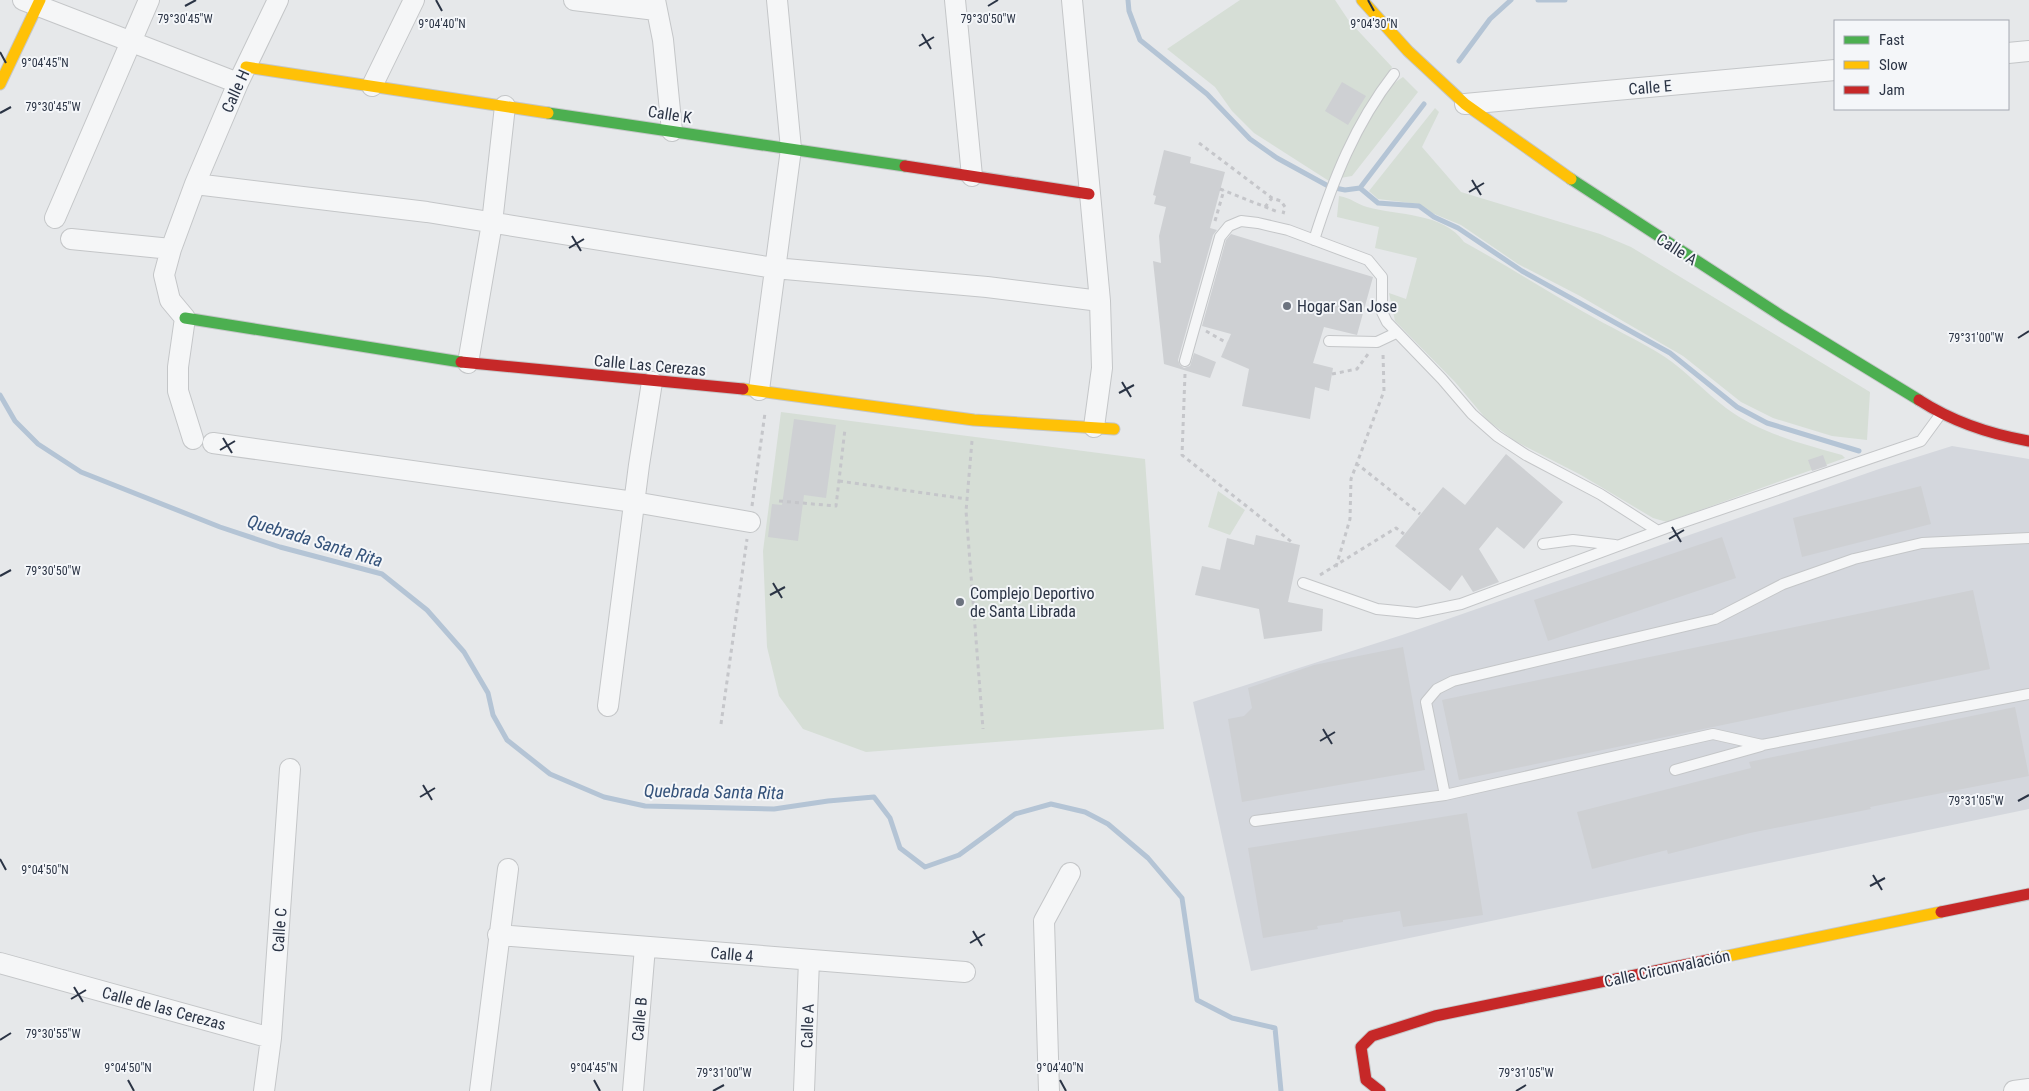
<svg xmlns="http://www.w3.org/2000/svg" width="2029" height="1091" font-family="'Roboto Condensed',sans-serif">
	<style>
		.built { fill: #d4d7dd }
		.green { fill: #d6ded6 }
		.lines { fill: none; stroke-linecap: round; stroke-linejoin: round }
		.stream { stroke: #b4c4d5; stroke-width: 5 }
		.building { fill: #ced0d3 }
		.lane-casing { stroke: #c4c6c8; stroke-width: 12 }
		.street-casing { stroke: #c4c6c8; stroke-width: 22 }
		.fast-casing { stroke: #c4c6c8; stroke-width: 13 }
		.slow-casing { stroke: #c4c6c8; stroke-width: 13 }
		.jam-casing { stroke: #c4c6c8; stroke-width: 13 }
		.path { stroke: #c5c6ca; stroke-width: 3; stroke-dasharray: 4 4; stroke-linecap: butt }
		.lane { stroke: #f5f6f7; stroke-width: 10 }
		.street { stroke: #f5f6f7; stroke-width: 20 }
		.fast { stroke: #4caf50; stroke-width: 11 }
		.slow { stroke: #ffc107; stroke-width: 11 }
		.jam { stroke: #c62828; stroke-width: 11 }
		.ticks { fill: none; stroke: #2b3445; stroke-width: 2 }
		.poi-dot { fill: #6c737f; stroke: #f4f6f9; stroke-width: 2 }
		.labels { text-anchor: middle; stroke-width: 4; stroke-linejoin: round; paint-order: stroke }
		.street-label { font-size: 16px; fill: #2b3445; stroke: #f4f6f9 }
		.poi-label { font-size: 16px; fill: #2b3445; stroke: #f4f6f9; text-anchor: start }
		.water-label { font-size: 18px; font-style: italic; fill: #34527a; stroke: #f4f6f9 }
		.ticks-label { font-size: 12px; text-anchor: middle; fill: #2b3445; stroke: #f4f6f9; stroke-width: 4; stroke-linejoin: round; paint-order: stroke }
	</style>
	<rect width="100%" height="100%" fill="#e6e8ea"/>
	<path class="built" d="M1952,446L2029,459V809L1251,971L1193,702L1402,635L1879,469Z"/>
	<path class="green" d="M1240,0H1335L1349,21L1392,67L1356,125L1329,181L1254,133L1232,111L1215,87L1167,49Z
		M1403,77L1418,92L1352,176L1340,178C1355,147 1372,95 1403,77Z
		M1435,108L1439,112L1422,147L1461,192L1600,234L1631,247L1870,392L1867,440L1832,436L1773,418L1741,402L1683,356L1580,296L1518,264L1461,225L1432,213L1419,204L1378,199L1369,191Z
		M1339,196C1352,198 1356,204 1367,207C1398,216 1443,212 1464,242C1504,264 1542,288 1582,311C1609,327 1639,340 1665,357C1687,372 1705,392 1726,408C1761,434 1801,443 1842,455L1845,458L1667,522L1653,518L1581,475L1515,441L1487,420L1455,382L1395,321L1389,293L1406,299L1417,258L1375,248L1379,227L1337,217Z
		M781,412L1145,459L1164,729L866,752L803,729L779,696L767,647L763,551Z
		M1218,491L1245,510L1230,535L1208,527Z"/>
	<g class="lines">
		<path class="stream" d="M1128,0L1129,11L1140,40L1207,94L1250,139L1277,158L1330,187L1345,190L1360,188L1424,104
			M1538,0H1565
			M1459,61L1490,19L1511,0
			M1360,188L1378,203L1419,206L1434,217L1458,228L1522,271L1670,353L1737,407L1767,423L1859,451
			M0,395L15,421L38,444L81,472L220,527L280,547L382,574L427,610L464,652L488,693L493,715L507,740L550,774L604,797L645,806L774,809L828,801L874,797L890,818L900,848L925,867L959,855L1015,814L1051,804L1085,812L1108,824L1148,858L1182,898L1197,1000L1232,1018L1275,1028L1281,1091"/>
	</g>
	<path class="building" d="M1342,82L1366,96L1348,125L1325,111Z
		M1164,150L1191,157L1190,163L1225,172L1210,228L1217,230L1213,235L1178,360L1180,365L1184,368L1190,366L1194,353L1216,362L1210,378L1164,364L1153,261L1161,263L1159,236L1166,207L1154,204L1156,196L1153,195Z
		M1231,234L1373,277L1357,335L1324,327L1313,363L1333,368L1329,391L1315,387L1310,419L1242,406L1249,369L1221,357L1231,334L1202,326L1226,240Z
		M794,419L836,425L826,498L804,495L798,541L768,537L772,504L782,505Z
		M1506,454L1563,502L1524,549L1497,527L1479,549L1499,582L1473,592L1462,575L1450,591L1395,546L1443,487L1465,505Z
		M1823,455L1827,466L1812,471L1808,460Z
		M1921,486L1931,524L1802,557L1793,518Z
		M1256,535L1300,545L1288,602L1323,609L1322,631L1264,639L1259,609L1195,595L1202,566L1220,570L1227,538L1254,545Z
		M1722,537L1736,578L1548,641L1534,600Z
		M1973,590L1990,669L1459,780L1442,700Z
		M1403,647L1425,770L1242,802L1228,719L1244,716L1252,708L1248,688L1314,665Z
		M2015,707L2029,776L1870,807L1871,809L1750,833L1668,854L1667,850L1592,869L1577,812L1751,768L1749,762Z
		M1467,813L1483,915L1403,927L1400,911L1343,920V922L1317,926L1318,929L1263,938L1248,848Z"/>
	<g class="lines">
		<defs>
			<path id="lane" d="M1314,240C1333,180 1355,124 1394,74
				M1329,341L1377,342L1396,333
				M1185,361L1220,237L1229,226L1241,221L1258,223L1288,230L1368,260L1382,277V312L1387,322L1442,379L1472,414L1497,436L1526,455L1600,494L1658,531
				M1543,544L1573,540L1615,545
				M1303,583L1377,609L1417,613L1461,604L1666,528L1921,441L1940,415
				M1675,770L1761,746
				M1445,795L1426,702L1437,689L1453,681L1715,619L1783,584L1854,559L1922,543L2029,538
				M1255,821L1445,795L1713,734L1762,745L2029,694"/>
			<path id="street" d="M23,0L238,83
				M574,0L656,10
				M655,0L663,40L672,131
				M955,0L972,176
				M1072,0L1100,301L1102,368L1094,427
				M2008,53L2029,51
				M372,86L414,0
				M1465,104L1835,70
				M195,184L427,212L774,268L987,287L1100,301
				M55,218L149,0
				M71,239L171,249
				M468,363L492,223L505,106
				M759,390L791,149L777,0
				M193,439L178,391V367L185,318L170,300L164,275L171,249L195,184L238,83L278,0
				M213,443L634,502L750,522
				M608,706L639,465L652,382
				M498,935L965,972
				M0,963L271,1038
				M264,1091L271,1038L290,769
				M480,1091L508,869
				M633,1091L645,947
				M804,1091L809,960
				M1049,1091L1044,921L1070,873
				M2014,1091L2029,1089"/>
			<path id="fast" d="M548,113L905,166
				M1571,179L1783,317L1919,400
				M185,318L461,362"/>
			<path id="slow" d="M1362,0L1408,51L1465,104L1571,179
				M246,67L548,113
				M0,84L40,0
				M743,389L974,420L1114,429
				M1718,958L1941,912"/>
			<path id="jam" d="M905,166L1089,194
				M461,362L743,389
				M1919,400C1953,422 1989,434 2029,441
				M1941,912L2029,894
				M1380,1091L1366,1080L1361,1047L1372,1036L1435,1016L1718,958"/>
		</defs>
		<use href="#lane" class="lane-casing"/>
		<use href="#street" class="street-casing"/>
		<use href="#fast" class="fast-casing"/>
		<use href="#slow" class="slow-casing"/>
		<use href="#jam" class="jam-casing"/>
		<path class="path" d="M1199,143L1272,198
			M1220,189L1278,212
			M1265,207L1272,198L1281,201L1285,207L1283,214
			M1215,221L1224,190
			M1206,331L1227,343
			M1185,374L1182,455L1293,543
			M1332,374L1357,369L1368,354
			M972,441L966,511L983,729
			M1356,463L1420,514
			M839,481L967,499
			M779,501L836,506L845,429
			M752,506L765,413
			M1336,567L1350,519L1351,479L1384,391L1383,353
			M1320,575L1396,528L1404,534
			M721,724L747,539"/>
		<use href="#lane" class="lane"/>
		<use href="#street" class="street"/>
		<use href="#fast" class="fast"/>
		<use href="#slow" class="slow"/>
		<use href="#jam" class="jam"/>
	</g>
	<path class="ticks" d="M436,0L442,11M1368,0L1374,11M185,6L196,0M988,6L998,0M922,34L931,49M919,46L934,37M0,52L6,63M0,113L11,107M1472,180L1481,195M1469,192L1484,183M572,236L581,251M569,248L584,239M2018,338L2029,331M1122,382L1131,397M1119,393L1134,385M223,438L232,453M220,450L235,441M1672,527L1681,542M1669,539L1684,530M0,576L11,570M773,583L782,598M770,595L785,587M1323,729L1332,744M1320,741L1335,732M423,785L432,800M420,797L435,788M2018,801L2029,795M0,859L6,870M1873,875L1882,890M1870,886L1885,878M973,931L982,946M970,943L985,934M74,987L83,1002M71,999L86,990M0,1040L11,1033M128,1080L134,1091M594,1080L600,1091M1060,1080L1066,1091M713,1091L724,1085M1516,1091L1526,1085"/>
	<g class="poi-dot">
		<circle cx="1287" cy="306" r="5"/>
		<circle cx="960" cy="602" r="5"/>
	</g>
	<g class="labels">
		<g class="street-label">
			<text transform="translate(1650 87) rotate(-5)" y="6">Calle E</text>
			<text transform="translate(235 91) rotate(-66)" y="6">Calle H</text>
			<text transform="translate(670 114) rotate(9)" y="6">Calle K</text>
			<text transform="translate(1677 249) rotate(33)" y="6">Calle A</text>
			<text transform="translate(650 365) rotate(5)" y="6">Calle Las Cerezas</text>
			<text transform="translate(279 930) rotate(-86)" y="6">Calle C</text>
			<text transform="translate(732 954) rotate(5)" y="6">Calle 4</text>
			<text transform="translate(1667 968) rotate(-12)" y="6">Calle Circunvalación</text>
			<text transform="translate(164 1008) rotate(15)" y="6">Calle de las Cerezas</text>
			<text transform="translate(639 1019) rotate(-85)" y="6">Calle B</text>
			<text transform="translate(807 1026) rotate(-88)" y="6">Calle A</text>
		</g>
		<g class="poi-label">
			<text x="1297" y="312">Hogar San Jose</text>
			<text x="970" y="599">Complejo Deportivo<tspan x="970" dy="18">de Santa Librada</tspan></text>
		</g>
		<g class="water-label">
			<text transform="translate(315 541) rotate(17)" y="6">Quebrada Santa Rita</text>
			<text transform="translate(714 792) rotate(1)" y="6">Quebrada Santa Rita</text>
		</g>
	</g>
	<g class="ticks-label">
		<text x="185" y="23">79°30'45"W</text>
		<text x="988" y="23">79°30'50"W</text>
		<text x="442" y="28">9°04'40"N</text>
		<text x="1374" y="28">9°04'30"N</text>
		<text x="45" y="67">9°04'45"N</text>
		<text x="53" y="111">79°30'45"W</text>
		<text x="1976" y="342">79°31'00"W</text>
		<text x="53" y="575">79°30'50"W</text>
		<text x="1976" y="805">79°31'05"W</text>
		<text x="45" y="874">9°04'50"N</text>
		<text x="53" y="1038">79°30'55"W</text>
		<text x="128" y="1072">9°04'50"N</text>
		<text x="594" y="1072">9°04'45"N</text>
		<text x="1060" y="1072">9°04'40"N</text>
		<text x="724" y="1077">79°31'00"W</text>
		<text x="1526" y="1077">79°31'05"W</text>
	</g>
	<rect x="1834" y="20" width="175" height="90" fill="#f4f6f9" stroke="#a4a8b1"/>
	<rect x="1844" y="36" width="25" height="8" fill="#4caf50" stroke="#a4a8b1"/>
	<text x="1879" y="45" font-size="15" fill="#2b3445">Fast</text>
	<rect x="1844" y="61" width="25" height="8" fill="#ffc107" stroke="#a4a8b1"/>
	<text x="1879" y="70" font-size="15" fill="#2b3445">Slow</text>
	<rect x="1844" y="86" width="25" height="8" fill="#c62828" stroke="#a4a8b1"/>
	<text x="1879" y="95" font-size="15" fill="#2b3445">Jam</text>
</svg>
